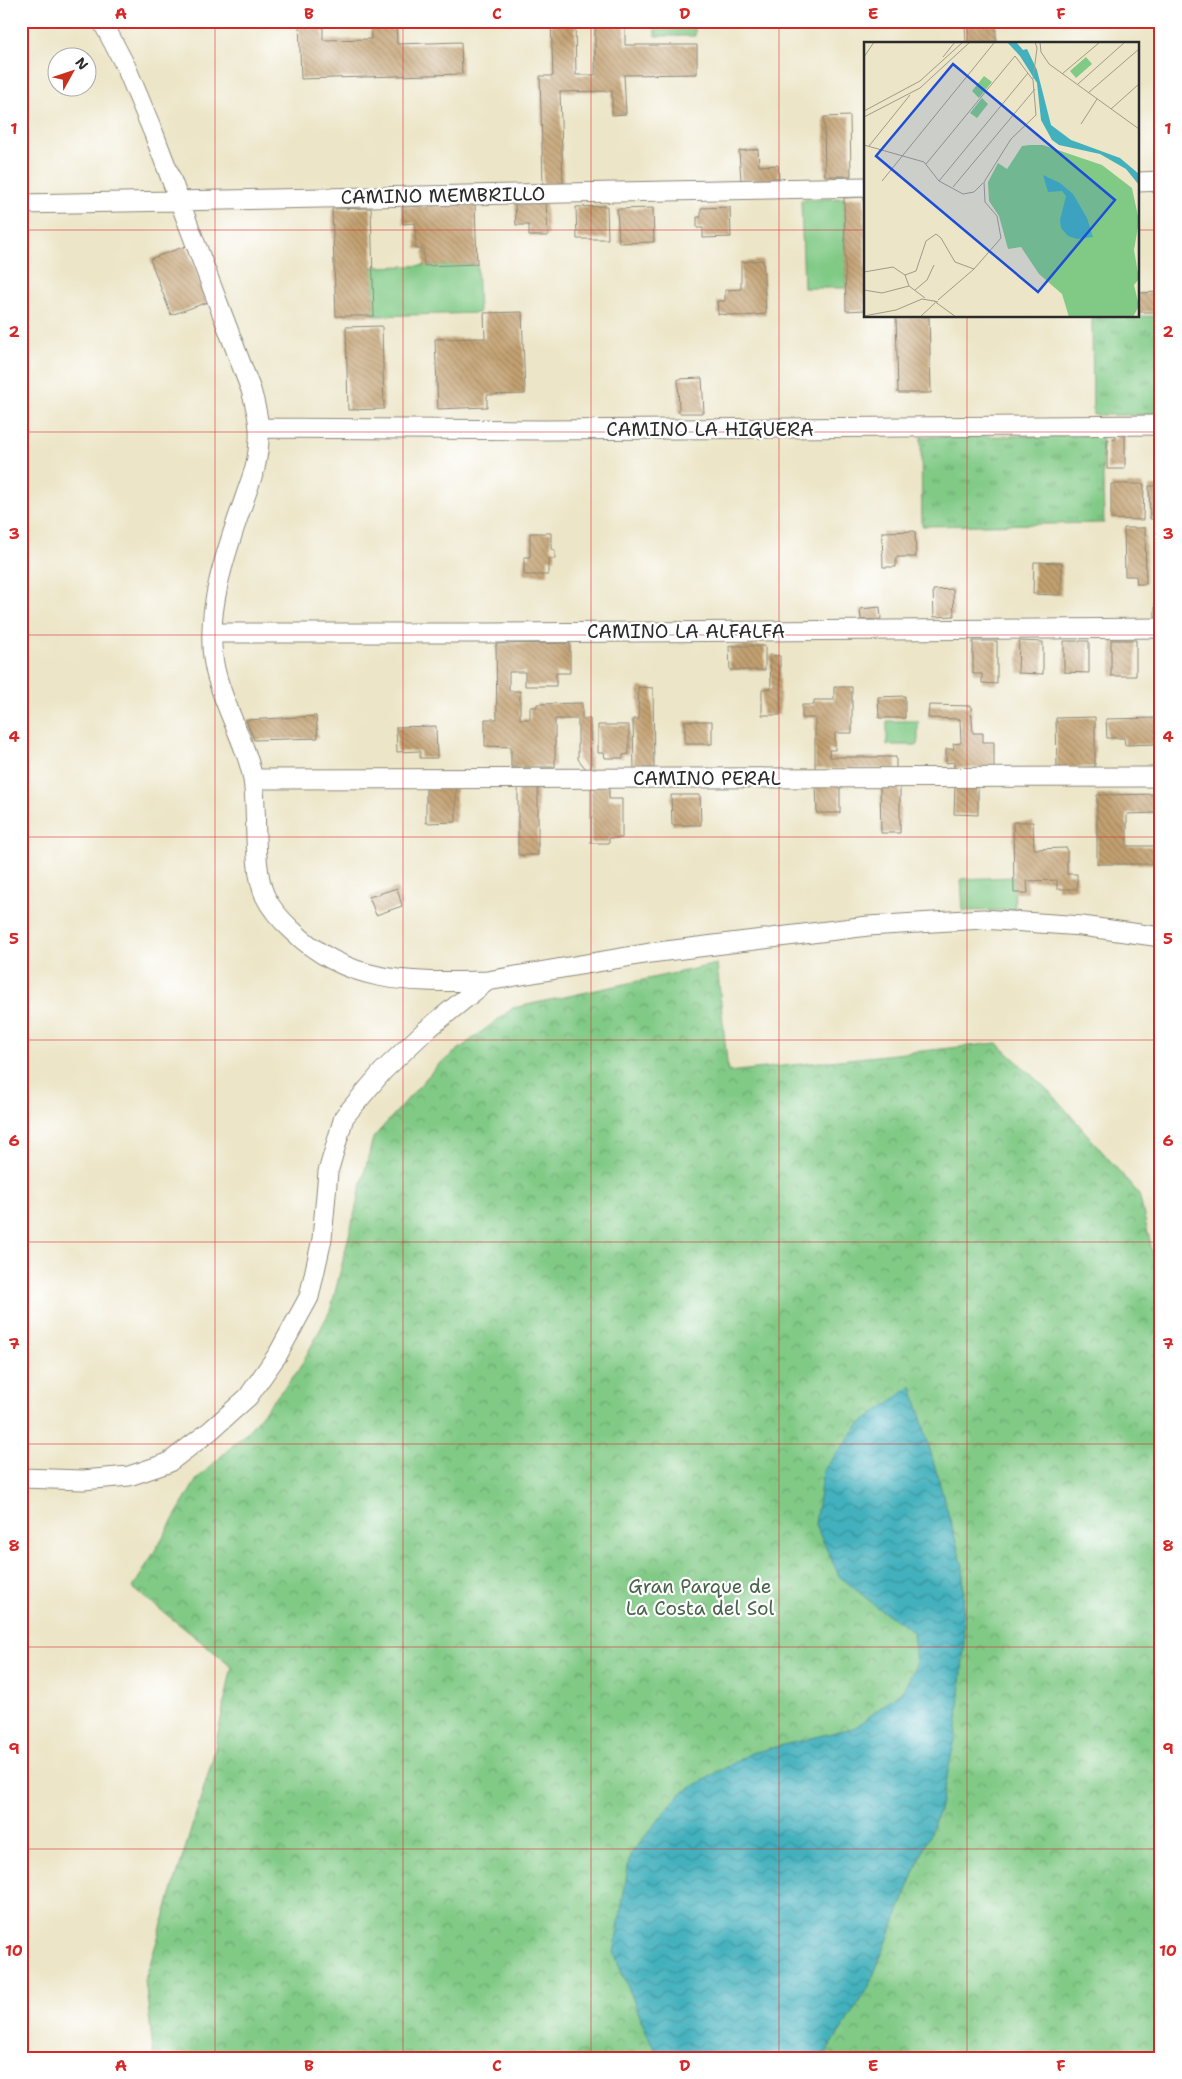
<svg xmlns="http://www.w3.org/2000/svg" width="1182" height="2079" font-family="'Shantell Sans',sans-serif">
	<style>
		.grass { fill: url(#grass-tufts); stroke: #567a58 }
		.park { fill: url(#park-crowns); stroke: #567a58 }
		.pitch { fill: #81ca86; stroke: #567a58 }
		.water { fill: url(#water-waves); stroke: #366e74 }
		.building { fill: url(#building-back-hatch) }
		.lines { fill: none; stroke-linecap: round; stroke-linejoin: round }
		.minor-casing { stroke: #8c8879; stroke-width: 21 }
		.minor { stroke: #fff; stroke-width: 19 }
		.grid { fill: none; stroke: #d62828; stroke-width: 1; stroke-opacity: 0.55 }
		.labels { text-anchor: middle; stroke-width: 4.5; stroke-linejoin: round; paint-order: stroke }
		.street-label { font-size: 19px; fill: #2b2b2b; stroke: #fff }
		.park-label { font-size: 19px; fill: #49634b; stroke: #fff }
		.inset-road { fill: none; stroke: #9f9b89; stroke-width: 1 }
		.view { fill: #1d4ed8; fill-opacity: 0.15; stroke: #1d4ed8; stroke-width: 2.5 }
		.inset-edge { fill: none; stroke: #2b2b2b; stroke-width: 2.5 }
		.neatline { fill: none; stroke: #d62828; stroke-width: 2 }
		.grid-label { font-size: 16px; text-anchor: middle; font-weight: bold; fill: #d62828 }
	</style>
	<defs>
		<pattern id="grass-tufts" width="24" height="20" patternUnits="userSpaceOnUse" patternTransform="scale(1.25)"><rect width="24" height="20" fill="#81ca86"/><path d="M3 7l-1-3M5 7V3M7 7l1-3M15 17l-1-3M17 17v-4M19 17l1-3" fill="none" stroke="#6aa46e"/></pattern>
		<pattern id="park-crowns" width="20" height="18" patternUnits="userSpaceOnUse" patternTransform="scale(1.25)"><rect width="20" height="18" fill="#81ca86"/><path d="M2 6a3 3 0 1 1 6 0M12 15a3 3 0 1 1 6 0" fill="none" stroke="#6aa46e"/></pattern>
		<pattern id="water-waves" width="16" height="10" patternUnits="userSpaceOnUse" patternTransform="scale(1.25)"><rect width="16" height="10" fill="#42b1bd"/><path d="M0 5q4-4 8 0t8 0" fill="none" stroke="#37909a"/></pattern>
		<pattern id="building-back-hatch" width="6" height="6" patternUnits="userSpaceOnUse" patternTransform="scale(1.25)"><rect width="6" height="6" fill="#c3a171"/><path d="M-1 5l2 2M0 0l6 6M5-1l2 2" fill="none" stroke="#9f835d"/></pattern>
	</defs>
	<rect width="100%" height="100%" fill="#fff"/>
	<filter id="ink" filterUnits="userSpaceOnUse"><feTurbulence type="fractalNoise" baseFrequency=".02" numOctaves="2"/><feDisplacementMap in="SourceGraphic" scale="10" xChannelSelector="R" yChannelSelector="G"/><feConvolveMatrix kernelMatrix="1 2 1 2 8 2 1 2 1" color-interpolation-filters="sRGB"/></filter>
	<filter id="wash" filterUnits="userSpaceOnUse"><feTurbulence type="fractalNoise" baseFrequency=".0096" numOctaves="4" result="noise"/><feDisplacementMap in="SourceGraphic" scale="20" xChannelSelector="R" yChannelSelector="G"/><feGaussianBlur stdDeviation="1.12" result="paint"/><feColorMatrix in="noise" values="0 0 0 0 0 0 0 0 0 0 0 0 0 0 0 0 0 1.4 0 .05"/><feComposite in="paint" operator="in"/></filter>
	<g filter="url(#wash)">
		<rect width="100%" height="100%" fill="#ece5c7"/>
		<path class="grass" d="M1161,316V415H1093L1092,317Z
			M1102,435L1104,523L922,526L921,437Z"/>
		<path class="park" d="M717,964L728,1072L997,1043L1053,1095L1139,1194L1161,1289V2058H154L145,1980L212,1761L232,1666L133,1588L197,1479L248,1431L298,1371L331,1309L373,1138L437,1066L513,1008Z"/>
		<path class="pitch" d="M655,21H695V36H655Z
			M844,198L846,288H804L801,200Z
			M477,264L479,313L374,316L372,267Z
			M887,721H918V745H887Z
			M1014,877L1015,910L963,911L961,879Z"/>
		<path class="water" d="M912,1386L963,1566L964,1647L957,1731L939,1811L869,1986L823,2058H662L651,2043L614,1953L630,1855L680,1794L751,1753L856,1727L904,1689L916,1665L913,1631L881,1610L839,1576L815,1524L823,1471L859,1425Z"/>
		<g id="blocks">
			<path class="building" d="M299,21H323V40L371,39L370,21H396L397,44L461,42L462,74L301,79Z
				M551,21H575L576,75H595V21H625V45H697V74L624,75L626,114L612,115V91L560,92L563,183L543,184L540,76H553Z
				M972,21H996V42L966,44L965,23H972Z
				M850,116L851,176H825L824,117Z
				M758,149L759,166L778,165L779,178L741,180L739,151Z
				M864,197L866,310L846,311L844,198Z
				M546,203L548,236H529V225H516L515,204Z
				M475,204L477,264L424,266L423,249H416L415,223L403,224L402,207Z
				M607,206L608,239H577L576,207Z
				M730,207L731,237L703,238V228H697V217H701V208Z
				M371,208L374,316H336L332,209Z
				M653,208L654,242L619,243L617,209Z
				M186,246L208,302L171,315L150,259Z
				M763,260L766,314L742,316L718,314L717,301H725V290L741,289V262Z
				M1161,292V312H1138V293Z
				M522,312L525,394L487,395V407L438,409L435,339L485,338L484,313Z
				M896,316H929L931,393H898Z
				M382,326L384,409L348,410L346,327Z
				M702,378L704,413H679L678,379Z
				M1116,433H1125V469H1107V440L1116,439Z
				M1111,484H1144L1143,520L1111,519Z
				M1149,486H1161V519H1150Z
				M1124,528H1145L1146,584H1137L1136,576H1125Z
				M915,531L916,557H896V567H883L882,532Z
				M530,533H551V549L555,550V559H548V575H524V557H530Z
				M1034,562L1062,563L1061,595L1033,594Z
				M953,589L954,616L934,617L933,590Z
				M1155,596H1161V619H1155Z
				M880,607L881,619L861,620L860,609Z
				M1111,640H1136V676H1111Z
				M973,641H997V684L982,683V674H973Z
				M1019,641L1043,642V674L1018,673Z
				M1064,641H1089V673L1064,672Z
				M570,643V673H556V686H525V672H509V691H520V719H530V707H537V704L582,703V719H590L591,769H586L578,759V719H555V767H511V747L485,746V719H497L496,644Z
				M729,646H765V670H730Z
				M770,655L780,656V715H762V689H771Z
				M638,687L653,688L654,770H634L633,719H639Z
				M834,687H852V733H835V750H829L830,757H896V769H815V718H802V705H814V700H834Z
				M905,696V718H879L878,697Z
				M929,705L971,706L973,733H983V742H994V768H954V762L946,763V749H954L953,744L961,743L960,719L928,718Z
				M316,716L318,738L254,740L246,720Z
				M1095,717V767L1057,768L1056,718Z
				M1157,718V744L1125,745L1124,738H1107L1106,719Z
				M685,721H712V744H685Z
				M598,725H629V754L623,755V758H605L604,753H598Z
				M436,726L437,758H420V751L397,752L396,727Z
				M816,785H840V813H817Z
				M880,785H900V833H881Z
				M955,785L978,786V815L954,814Z
				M591,786H609V799H622V838H609V843H591Z
				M456,787V822L426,823V788Z
				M518,787H538V855H518Z
				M1161,794V842H1158V813L1127,814V846H1159V864H1097V795Z
				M671,795H700L701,825H672Z
				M1013,822H1033L1034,849L1067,848V874H1077V889H1057V880L1027,881L1028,893H1014Z
				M397,888L402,906L376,915L369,897Z"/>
		</g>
	</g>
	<g filter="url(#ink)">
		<use href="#blocks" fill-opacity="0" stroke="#8c8879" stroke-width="1"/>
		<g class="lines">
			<defs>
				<path id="minor" d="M102,21L126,67L154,134L251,390C260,421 262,436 255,468C235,529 201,605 215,669C223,706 247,744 253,780C258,812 252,867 265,896C271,909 282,921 293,931C349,986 414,982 487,981
					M1138,182L1161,181
					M21,204L866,187
					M260,428L546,430L1161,425
					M212,633H495L1161,628
					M253,779L1161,777
					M21,1478L83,1480L129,1476L168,1463L210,1431L248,1397L278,1354L309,1297L322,1239L328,1172L344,1117L383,1071L425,1031L487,981L650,953L868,926L983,919L1082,926L1161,937"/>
			</defs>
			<use href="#minor" class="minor-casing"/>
			<use href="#minor" class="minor"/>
		</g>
	</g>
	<path class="grid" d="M215,21V2058M403,21V2058M591,21V2058M779,21V2058M967,21V44M21,230H866M1138,230H1161M967,316V2058M21,432H1161M21,635H1161M21,837H1161M21,1040H1161M21,1242H1161M21,1444H1161M21,1647H1161M21,1849H1161"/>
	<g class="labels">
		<g class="street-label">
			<text transform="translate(443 195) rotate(-1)" y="7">CAMINO MEMBRILLO</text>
			<text x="710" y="436">CAMINO LA HIGUERA</text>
			<text x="686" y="638">CAMINO LA ALFALFA</text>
			<text x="707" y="785">CAMINO PERAL</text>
		</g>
		<g class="park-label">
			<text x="700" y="1593">Gran Parque de<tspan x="700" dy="22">La Costa del Sol</tspan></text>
		</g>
	</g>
	<g transform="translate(864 42)">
		<rect width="275" height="275" fill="#ece5c7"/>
		<path d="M120,34L128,40L115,56L108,49ZM118,56L124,62L113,76L106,71Z" fill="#81ca86"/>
		<path d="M166,103H179L238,123L268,146L275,179L270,208L275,237L270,243L275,264L269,275H205L198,252L175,232L157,205L144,207L135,174L125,159L124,140L134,121L143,127L158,104Z" fill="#81ca86"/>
		<path d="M222,15L228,22L212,36L206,29Z" fill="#81ca86"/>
		<path d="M143,0H152L159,8L163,7L173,28L187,83L207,98L256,116L275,132V143L262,127L236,112L195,103L188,98L177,78L173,41L156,14ZM179,133L196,141L209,152L223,176L229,195L213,197L204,194L197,186L196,178L202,154L198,149L184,150Z" fill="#42b1bd"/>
		<path class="inset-road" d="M176,0L177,10L185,22L275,87M0,15L10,0M79,15L91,0M198,32L236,0M169,37L173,6L171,0M214,42L261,0M224,51L275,7M247,67L275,42M0,69L56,39L99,0M0,75L56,46L106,0M217,82L233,57M0,103L60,120L75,139L99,152L110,150L119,141M5,104L46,53M62,122L151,14L169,38L172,73L147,97L120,140L121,160L133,174L137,196L110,227L74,258M18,139L130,1M75,139L164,31M89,145L171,47M0,230L29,225L41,233L52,229L62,199L72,192L77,196L91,220L110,227M41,233L45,244L61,256M0,248L18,251L45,244M51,248L63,238L70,223M74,260L70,259L92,275M0,274L32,268L58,257L70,259M56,275L71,261"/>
		<path class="view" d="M89,22L251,158L174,250L12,114Z"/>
		<rect width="275" height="275" class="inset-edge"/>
	</g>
	<rect width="1182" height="2079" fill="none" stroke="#fff" stroke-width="55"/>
	<g transform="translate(72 72) rotate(50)"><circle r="24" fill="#ffffff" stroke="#aaaaaa"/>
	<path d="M0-4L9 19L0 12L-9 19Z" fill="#c8321e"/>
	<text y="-8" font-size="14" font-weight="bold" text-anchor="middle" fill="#2b2b2b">N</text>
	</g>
	<rect x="28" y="28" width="1126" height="2024" class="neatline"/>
	<g class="grid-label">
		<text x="121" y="19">A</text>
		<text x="309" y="19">B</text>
		<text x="497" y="19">C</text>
		<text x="685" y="19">D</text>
		<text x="873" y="19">E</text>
		<text x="1061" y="19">F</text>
		<text x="14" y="134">1</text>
		<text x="1168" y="134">1</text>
		<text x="14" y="337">2</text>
		<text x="1168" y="337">2</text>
		<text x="14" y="539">3</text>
		<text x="1168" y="539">3</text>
		<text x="14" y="742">4</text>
		<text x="1168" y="742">4</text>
		<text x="14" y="944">5</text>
		<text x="1168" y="944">5</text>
		<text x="14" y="1146">6</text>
		<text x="1168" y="1146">6</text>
		<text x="14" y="1349">7</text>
		<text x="1168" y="1349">7</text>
		<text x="14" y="1551">8</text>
		<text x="1168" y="1551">8</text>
		<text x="14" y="1754">9</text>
		<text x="1168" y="1754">9</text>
		<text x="14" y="1956">10</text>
		<text x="1168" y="1956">10</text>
		<text x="121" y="2071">A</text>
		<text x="309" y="2071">B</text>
		<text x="497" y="2071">C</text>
		<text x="685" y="2071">D</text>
		<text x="873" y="2071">E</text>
		<text x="1061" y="2071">F</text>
	</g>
</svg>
